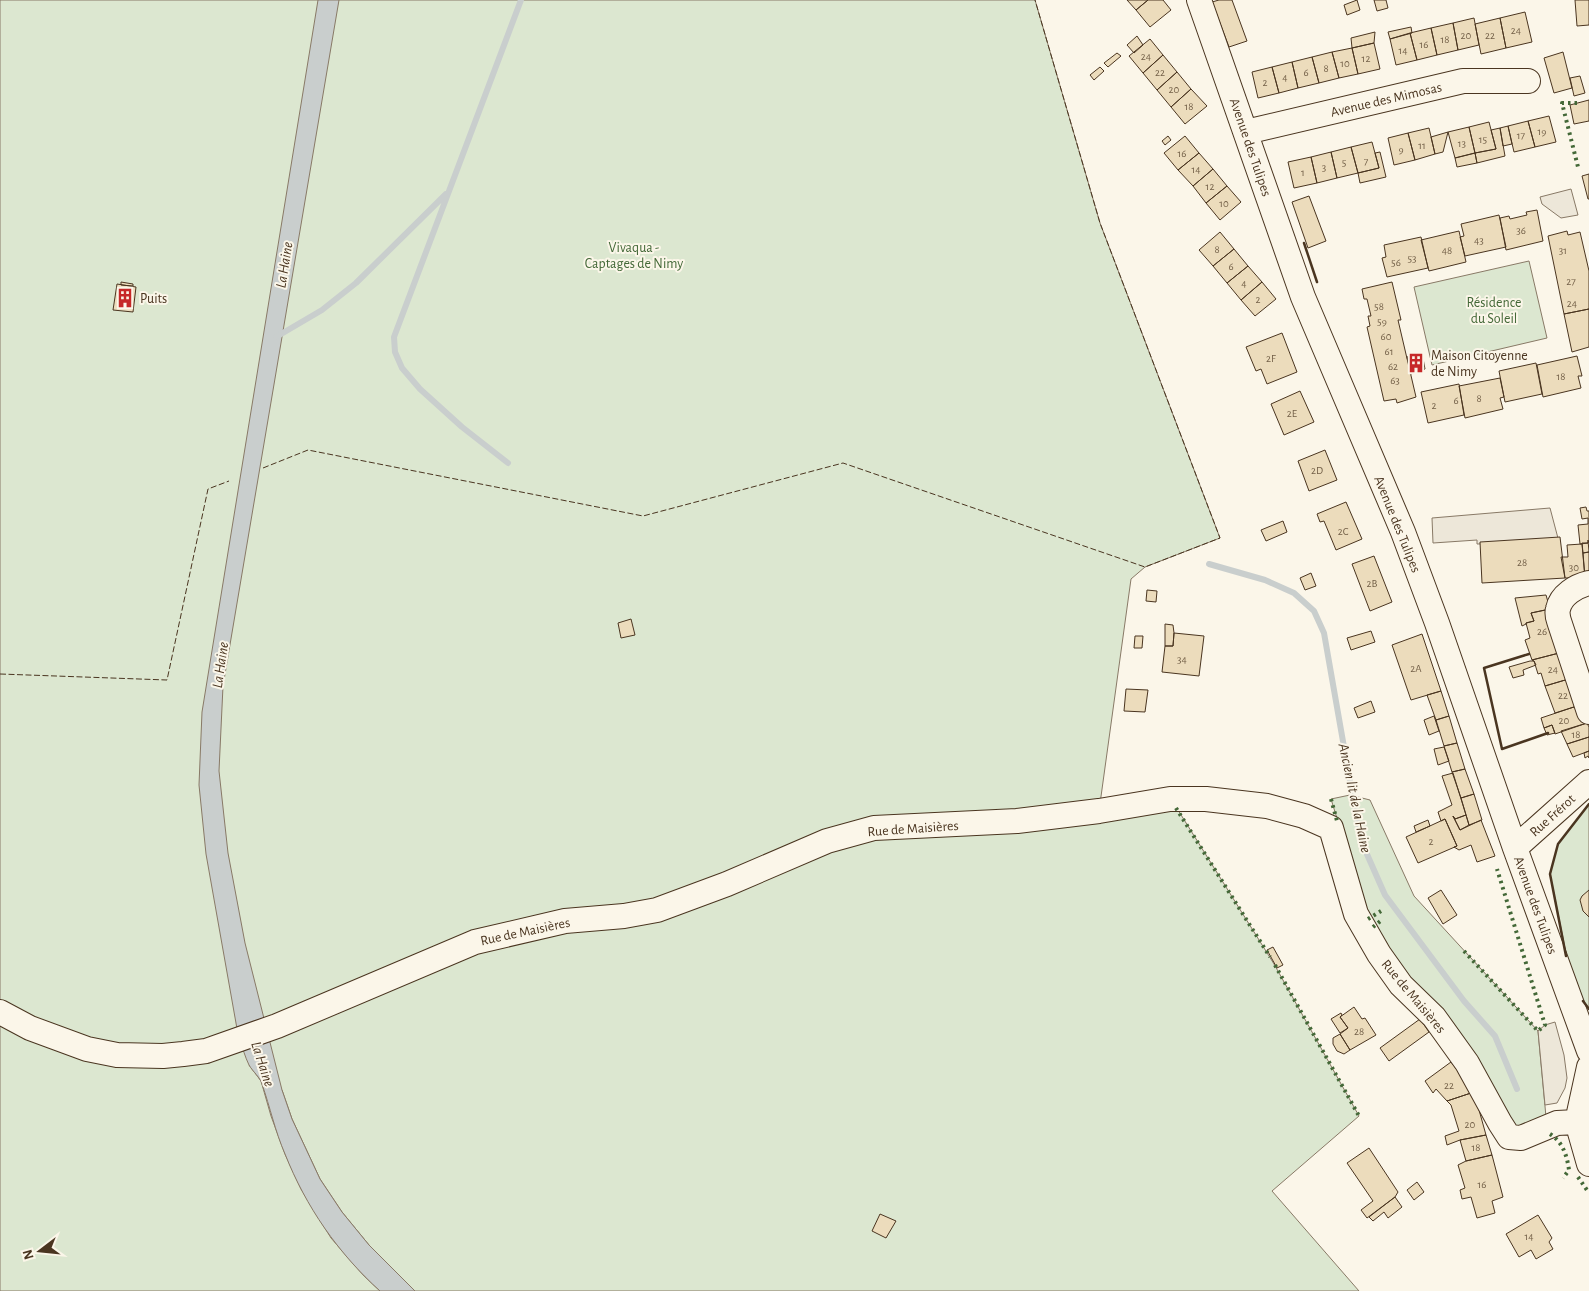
<svg xmlns="http://www.w3.org/2000/svg" width="1589" height="1291" font-family="'Alegreya Sans',sans-serif">
	<style>
		.green { fill: #dce7d0; stroke: #887966 }
		.parking { fill: #ede7d9; stroke: #887966 }
		.water { fill: #c9cecd; stroke: #887966 }
		.lines { fill: none; stroke-linecap: round; stroke-linejoin: round }
		.stream { stroke: #c9cecd; stroke-width: 6 }
		.building { fill: #ecdcbc; stroke: #4a3520 }
		.minor-casing { stroke: #4a3520; stroke-width: 26 }
		.minor { stroke: #fbf6e9; stroke-width: 24 }
		.hedge { stroke: #436837; stroke-width: 4; stroke-dasharray: 2.5 4; stroke-linecap: butt }
		.fence { stroke: #4a3520; stroke-width: 1; stroke-dasharray: 6 2.5; stroke-linecap: butt }
		.wall { stroke: #4a3520; stroke-width: 2.5 }
		.labels { text-anchor: middle; stroke-width: 4; stroke-linejoin: round; paint-order: stroke }
		.number-label { font-size: 11px; fill: #725f47 }
		.street-label { font-size: 14px; fill: #4a3520; stroke: #fbf6e9 }
		.park-label { font-size: 14px; fill: #436837; stroke: #fbf6e9 }
		.poi-label { font-size: 14px; fill: #4a3520; stroke: #fbf6e9; text-anchor: start }
		.water-label { font-size: 15px; font-style: italic; fill: #4a3520; stroke: #fbf6e9 }
	</style>
	<rect width="100%" height="100%" fill="#fbf6e9"/>
	<path class="green" d="M0,0H1035L1100,223L1220,538L1145,567L1131,579L1099,811L1173,802L1274,964L1359,1116L1272,1191L1359,1291H415L369,1245L342,1212L320,1179L292,1119L282,1090L249,1065L261,1081L271,1116L285,1154L301,1189L331,1238L364,1276L380,1291H0Z
		M1529,261L1547,338L1432,365L1414,287Z
		M1350,795L1370,800L1414,896L1538,1031L1546,1117L1521,1138L1379,954L1331,799Z
		M1589,804V1009L1583,1003L1567,958L1550,874L1558,844Z"/>
	<path class="parking" d="M1571,189L1578,215L1561,218L1542,204L1540,197Z
		M1550,508L1559,542L1477,544V540L1433,543L1432,518Z
		M1555,1022L1564,1055L1567,1078L1565,1088L1557,1103L1545,1105L1538,1031L1545,1025Z"/>
	<path class="water" d="M318,0H339L223,686L219,771L228,853L245,943L282,1090L292,1119L320,1179L342,1212L369,1245L415,1291H380C338,1253 306,1207 285,1154C275,1131 270,1107 262,1084C260,1077 253,1072 249,1065C245,1057 243,1048 239,1040L206,854L199,785L202,712Z"/>
	<g class="lines">
		<path class="stream" d="M276,337L322,310L356,283L446,194
			M508,463L462,427L420,389L402,368L395,352L394,337L521,0
			M1209,564L1265,580L1294,593L1314,611L1324,633L1351,787L1357,821L1366,852L1385,895L1464,1001L1495,1036L1517,1089"/>
	</g>
	<path class="building" d="M1127,0H1148L1136,10Z
		M1148,0H1163L1171,10L1150,27L1136,10Z
		M1219,0H1232L1247,41L1229,47L1212,2Z
		M1357,0L1360,10L1347,15L1344,5Z
		M1374,0H1386L1388,8L1377,11Z
		M1575,0H1589V25L1577,26Z
		M1525,12L1532,42L1506,48L1500,18Z
		M1474,18L1479,45L1458,50L1453,23Z
		M1500,18L1506,48L1481,54L1475,24Z
		M1453,23L1458,50L1437,55L1431,28Z
		M1411,27L1412,33L1390,39L1388,32Z
		M1431,28L1437,55L1417,60L1410,33Z
		M1375,32L1374,43L1352,48L1351,38Z
		M1410,33L1417,60L1396,65L1390,39Z
		M1137,36L1143,45L1134,53L1127,45Z
		M1150,39L1163,55L1143,73L1129,56Z
		M1374,43L1380,69L1358,74L1352,48Z
		M1352,48L1358,74L1339,78L1332,52Z
		M1332,52L1339,78L1319,83L1312,57Z
		M1563,52L1572,88L1554,93L1544,58Z
		M1117,53L1121,56L1108,67L1104,63Z
		M1163,55L1177,72L1157,90L1143,73Z
		M1312,57L1319,83L1298,88L1292,62Z
		M1292,62L1298,88L1279,93L1272,67Z
		M1100,67L1104,71L1094,80L1090,75Z
		M1272,67L1279,93L1258,98L1252,72Z
		M1177,72L1191,89L1171,107L1157,90Z
		M1580,76L1585,93L1574,96L1570,78Z
		M1191,89L1207,106L1185,124L1171,107Z
		M1589,100V121L1574,124L1570,105Z
		M1549,116L1556,142L1535,147L1528,121Z
		M1528,121L1535,147L1514,152L1508,126Z
		M1489,122L1496,149L1475,153L1469,127Z
		M1508,126L1512,144L1503,146L1500,128Z
		M1469,127L1475,153L1455,158L1448,132Z
		M1429,128L1435,154L1415,160L1408,133Z
		M1500,128L1505,156L1477,163L1475,153L1496,149L1491,130Z
		M1448,132L1443,152L1435,154L1431,137Z
		M1408,133L1415,160L1394,165L1388,138Z
		M1168,136L1171,140L1165,145L1162,141Z
		M1185,136L1199,153L1178,170L1164,153Z
		M1372,142L1379,168L1358,173L1351,147Z
		M1351,147L1358,173L1337,178L1331,152Z
		M1331,152L1337,178L1317,183L1311,157Z
		M1380,152L1386,177L1360,183L1358,173L1379,168L1375,153Z
		M1199,153L1213,169L1193,186L1178,170Z
		M1475,153L1477,163L1457,167L1455,158Z
		M1311,157L1317,183L1294,188L1288,162Z
		M1213,169L1227,186L1206,203L1193,186Z
		M1589,174V199H1588L1582,176Z
		M1227,186L1241,202L1220,220L1206,203Z
		M1309,196L1326,241L1308,248L1292,202Z
		M1537,210L1543,241L1506,250L1500,218L1509,216L1510,219L1527,215L1526,212Z
		M1499,215L1506,247L1465,256L1460,237L1464,236L1461,224Z
		M1459,231L1466,262L1429,271L1421,240Z
		M1567,231L1568,235L1580,232L1589,271V309L1564,314L1548,236Z
		M1220,232L1234,249L1213,266L1199,250Z
		M1421,237L1428,268L1387,277L1382,258L1386,257L1384,245Z
		M1234,249L1248,266L1227,283L1213,266Z
		M1248,266L1262,282L1241,300L1227,283Z
		M121,282L133,284V286L121,285Z
		M1262,282L1276,299L1255,316L1241,300Z
		M1392,282L1401,320H1398L1416,397L1397,403L1396,399L1384,401L1367,327L1370,326L1368,316H1371L1367,299H1364L1362,289Z
		M117,284L136,287L133,312L113,310Z
		M1589,309V347L1572,352L1564,314Z
		M1282,333L1297,372L1267,384L1261,369L1256,371L1246,347Z
		M1422,353L1425,369L1411,374L1407,357Z
		M1577,356L1582,376H1578L1581,388L1543,397L1537,365Z
		M1536,363L1542,394L1505,402L1499,371Z
		M1500,378L1504,397L1500,398L1503,409L1465,418L1459,386Z
		M1459,384L1464,415L1428,423L1421,392Z
		M1300,391L1314,422L1284,435L1271,404Z
		M1325,450L1337,480L1309,491L1298,461Z
		M1346,502L1362,539L1336,550L1324,521L1320,522L1317,514Z
		M1586,507L1587,511H1589V540L1588,543L1580,544L1578,525L1588,524V518L1582,519L1580,508Z
		M1283,521L1287,532L1266,541L1261,530Z
		M1560,537L1565,578L1482,583L1480,542Z
		M1588,540L1589,552L1583,553L1582,543H1588Z
		M1582,544L1585,578H1565L1561,557H1568L1567,545Z
		M1589,552V578H1585L1583,553Z
		M1374,556L1392,602L1370,611L1352,564Z
		M1311,573L1316,586L1305,590L1300,578Z
		M1147,590L1157,591L1156,602L1146,601Z
		M1546,595L1550,609L1531,613L1534,621L1526,623V624L1522,626L1515,598Z
		M1550,609L1563,652L1532,660L1525,640L1530,638L1526,623L1534,621L1531,613Z
		M631,619L635,635L621,638L618,623Z
		M1165,624L1173,625L1174,633L1173,646H1165Z
		M1371,631L1375,642L1351,650L1347,638Z
		M1174,633L1204,636L1199,676L1162,672L1165,646H1173Z
		M1422,634L1441,691L1411,700L1392,645Z
		M1135,636H1143L1142,648H1134Z
		M1563,652L1572,678L1545,686L1541,673L1538,674L1534,661L1532,660Z
		M1530,661H1534L1536,665L1523,670L1524,675L1513,678L1509,667Z
		M1572,678L1580,705L1555,713L1545,686Z
		M1126,689L1148,690L1145,712L1124,711Z
		M1441,691L1449,716L1436,720L1427,695Z
		M1371,701L1375,712L1358,718L1354,708Z
		M1580,705L1587,723L1555,734L1552,725L1544,728L1541,718Z
		M1434,716L1439,731L1429,735L1424,720Z
		M1449,716L1457,743L1444,746L1436,720Z
		M1587,723L1589,727V737L1567,744L1561,731Z
		M1552,725L1555,733L1547,735L1544,728Z
		M1589,737V751L1573,757L1567,744Z
		M1457,743L1465,769L1452,772L1444,746Z
		M1444,747L1449,761L1438,765L1434,749Z
		M1589,751V758L1588,756L1585,758L1584,753Z
		M1465,769L1474,794L1461,798L1452,772Z
		M1453,773L1466,815L1455,819L1453,816L1460,830L1481,820L1495,856L1477,862L1471,845L1459,850L1454,847L1457,846L1445,819L1441,821L1438,812L1452,805L1442,776Z
		M1474,794L1482,820L1469,825L1461,798Z
		M1466,815L1469,825L1460,830L1453,816L1455,819Z
		M1445,819L1457,846L1418,863L1406,837Z
		M1428,820L1430,826L1416,832L1414,826Z
		M1441,890L1457,915L1443,924L1428,898Z
		M1589,890V917L1583,911L1580,900L1582,896Z
		M1273,947L1283,965L1277,968L1267,950Z
		M1354,1007L1362,1019L1365,1018L1376,1035L1350,1050L1340,1034L1348,1028L1340,1017Z
		M1341,1013L1342,1015L1340,1017L1348,1028L1340,1033L1331,1019Z
		M1420,1019L1429,1032L1389,1061L1380,1048Z
		M1340,1034L1350,1050L1344,1054L1337,1051L1333,1044V1038Z
		M1451,1062L1474,1092L1447,1101L1436,1089L1433,1093L1425,1081Z
		M1474,1092L1486,1135L1460,1140L1447,1145L1445,1136L1459,1131L1451,1105L1447,1101Z
		M1486,1135L1492,1155L1466,1161L1460,1140Z
		M1369,1148L1398,1192L1395,1197L1367,1218L1361,1210L1373,1201L1347,1163Z
		M1492,1155L1503,1197L1492,1201L1495,1213L1477,1218L1471,1197L1462,1199L1460,1190L1465,1188L1458,1165L1466,1161Z
		M1417,1182L1424,1192L1414,1200L1407,1190Z
		M1395,1197L1402,1207L1388,1218L1384,1212L1373,1221L1369,1217Z
		M880,1214L896,1221L886,1238L872,1231Z
		M1538,1215L1552,1238L1549,1242L1553,1249L1536,1259L1531,1250L1519,1257L1506,1234Z"/>
	<g class="lines">
		<defs>
			<path id="minor" d="M1199,0L1303,297L1403,532L1437,623L1515,848L1589,1051
				M1246,132L1463,81H1528
				M1589,583C1576,586 1561,595 1558,609C1557,612 1558,618 1559,621L1589,712
				M1515,848L1589,782
				M0,1012L30,1028L87,1049L117,1055L163,1056L183,1054L206,1051L277,1026L475,942L565,921L624,916L657,910L727,884L827,841L874,828L1017,821L1099,811L1170,799H1206L1267,806L1304,816L1331,828L1356,914L1379,954L1401,985L1434,1017L1467,1063L1500,1123L1509,1137L1521,1138L1557,1123L1577,1122
				M1589,1067L1577,1122L1589,1164"/>
		</defs>
		<use href="#minor" class="minor-casing"/>
		<use href="#minor" class="minor"/>
		<path class="hedge" d="M1577,103H1562L1578,167
			M1331,799L1337,821
			M1176,808L1270,957
			M1368,919L1381,911
			M1373,927L1383,919
			M1464,951L1538,1031L1545,1025L1497,869
			M1275,965L1359,1116
			M1550,1134C1563,1142 1567,1156 1569,1170L1563,1178
			M1578,1177L1589,1193"/>
		<path class="fence" d="M263,468L308,450L643,516L843,463L1145,567L1220,538L1100,223L1035,0
			M0,674L167,680L208,489L229,481"/>
		<path class="wall" d="M1304,243L1317,282
			M1529,654L1484,668L1502,749L1548,733
			M1566,956L1550,874L1558,844L1589,804
			M1583,1001L1589,1009"/>
	</g>
	<defs>
		<symbol id="building-bare" viewBox="-9 -9 18 18"><path d="M-4-6H4V6H1V3H-1V6H-4ZM-2.5-4.3h1.7v1.8h-1.7ZM.8-4.3h1.7v1.8H.8ZM-2.5-1h1.7V.8h-1.7ZM.8-1h1.7V.8H.8Z" fill="#c62828" stroke="#fbf6e9" stroke-width="2.5" paint-order="stroke"/></symbol>
	</defs>
	<g fill-rule="evenodd">
		<use href="#building-bare" x="111" y="284" width="28" height="28"/>
		<use href="#building-bare" x="1402" y="349" width="28" height="28"/>
	</g>
	<g class="labels">
		<g class="number-label">
			<text x="1516" y="34">24</text>
			<text x="1466" y="39">20</text>
			<text x="1490" y="39">22</text>
			<text x="1445" y="43">18</text>
			<text x="1424" y="48">16</text>
			<text x="1403" y="54">14</text>
			<text x="1146" y="60">24</text>
			<text x="1366" y="62">12</text>
			<text x="1345" y="67">10</text>
			<text x="1326" y="72">8</text>
			<text x="1160" y="76">22</text>
			<text x="1306" y="76">6</text>
			<text x="1285" y="81">4</text>
			<text x="1265" y="86">2</text>
			<text x="1174" y="93">20</text>
			<text x="1189" y="110">18</text>
			<text x="1542" y="135">19</text>
			<text x="1521" y="139">17</text>
			<text x="1483" y="143">15</text>
			<text x="1462" y="147">13</text>
			<text x="1422" y="149">11</text>
			<text x="1401" y="153">9</text>
			<text x="1182" y="157">16</text>
			<text x="1366" y="165">7</text>
			<text x="1344" y="166">5</text>
			<text x="1324" y="171">3</text>
			<text x="1196" y="173">14</text>
			<text x="1303" y="176">1</text>
			<text x="1210" y="190">12</text>
			<text x="1224" y="207">10</text>
			<text x="1521" y="234">36</text>
			<text x="1479" y="244">43</text>
			<text x="1217" y="253">8</text>
			<text x="1447" y="254">48</text>
			<text x="1563" y="254">31</text>
			<text x="1412" y="262">53</text>
			<text x="1396" y="266">56</text>
			<text x="1231" y="270">6</text>
			<text x="1571" y="285">27</text>
			<text x="1244" y="287">4</text>
			<text x="1258" y="303">2</text>
			<text x="1572" y="307">24</text>
			<text x="1379" y="310">58</text>
			<text x="1382" y="325">59</text>
			<text x="1386" y="340">60</text>
			<text x="1389" y="355">61</text>
			<text x="1271" y="362">2F</text>
			<text x="1393" y="370">62</text>
			<text x="1561" y="380">18</text>
			<text x="1395" y="384">63</text>
			<text x="1479" y="402">8</text>
			<text x="1456" y="404">6</text>
			<text x="1434" y="409">2</text>
			<text x="1292" y="417">2E</text>
			<text x="1317" y="474">2D</text>
			<text x="1343" y="535">2C</text>
			<text x="1522" y="566">28</text>
			<text x="1574" y="571">30</text>
			<text x="1372" y="587">2B</text>
			<text x="1542" y="635">26</text>
			<text x="1182" y="663">34</text>
			<text x="1416" y="672">2A</text>
			<text x="1553" y="673">24</text>
			<text x="1563" y="699">22</text>
			<text x="1564" y="724">20</text>
			<text x="1576" y="738">18</text>
			<text x="1431" y="845">2</text>
			<text x="1359" y="1035">28</text>
			<text x="1449" y="1089">22</text>
			<text x="1470" y="1128">20</text>
			<text x="1476" y="1151">18</text>
			<text x="1482" y="1188">16</text>
			<text x="1529" y="1240">14</text>
		</g>
		<g class="street-label">
			<text transform="translate(1386 99) rotate(-13)" y="5">Avenue des Mimosas</text>
			<text transform="translate(1251 147) rotate(71)" y="5">Avenue des Tulipes</text>
			<text transform="translate(1398 524) rotate(68)" y="5">Avenue des Tulipes</text>
			<text transform="translate(1552 815) rotate(-42)" y="5">Rue Frérot</text>
			<text transform="translate(913 828) rotate(-4)" y="5">Rue de Maisières</text>
			<text transform="translate(1536 905) rotate(70)" y="5">Avenue des Tulipes</text>
			<text transform="translate(525 931) rotate(-12)" y="5">Rue de Maisières</text>
			<text transform="translate(1414 996) rotate(50)" y="5">Rue de Maisières</text>
		</g>
		<g class="park-label">
			<text x="634" y="252">Vivaqua -<tspan x="634" dy="16">Captages de Nimy</tspan></text>
			<text x="1494" y="307">Résidence<tspan x="1494" dy="16">du Soleil</tspan></text>
		</g>
		<g class="poi-label">
			<text x="140" y="303">Puits</text>
			<text x="1431" y="360">Maison Citoyenne<tspan x="1431" dy="16">de Nimy</tspan></text>
		</g>
		<g class="water-label">
			<text transform="translate(284 265) rotate(-81)" y="5">La Haine</text>
			<text transform="translate(220 665) rotate(-82)" y="5">La Haine</text>
			<text transform="translate(1355 798) rotate(78)" y="5">Ancien lit de la Haine</text>
			<text transform="translate(263 1064) rotate(72)" y="5">La Haine</text>
		</g>
	</g>
	<g transform="translate(40 1251) rotate(254)" stroke="#fbf6e9" stroke-width="4" paint-order="stroke">
	<path d="M0-4L9 19L0 12L-9 19Z" fill="#4a3520"/>
	<text y="-8" font-size="14" font-weight="bold" text-anchor="middle" fill="#4a3520">N</text>
	</g>
</svg>
